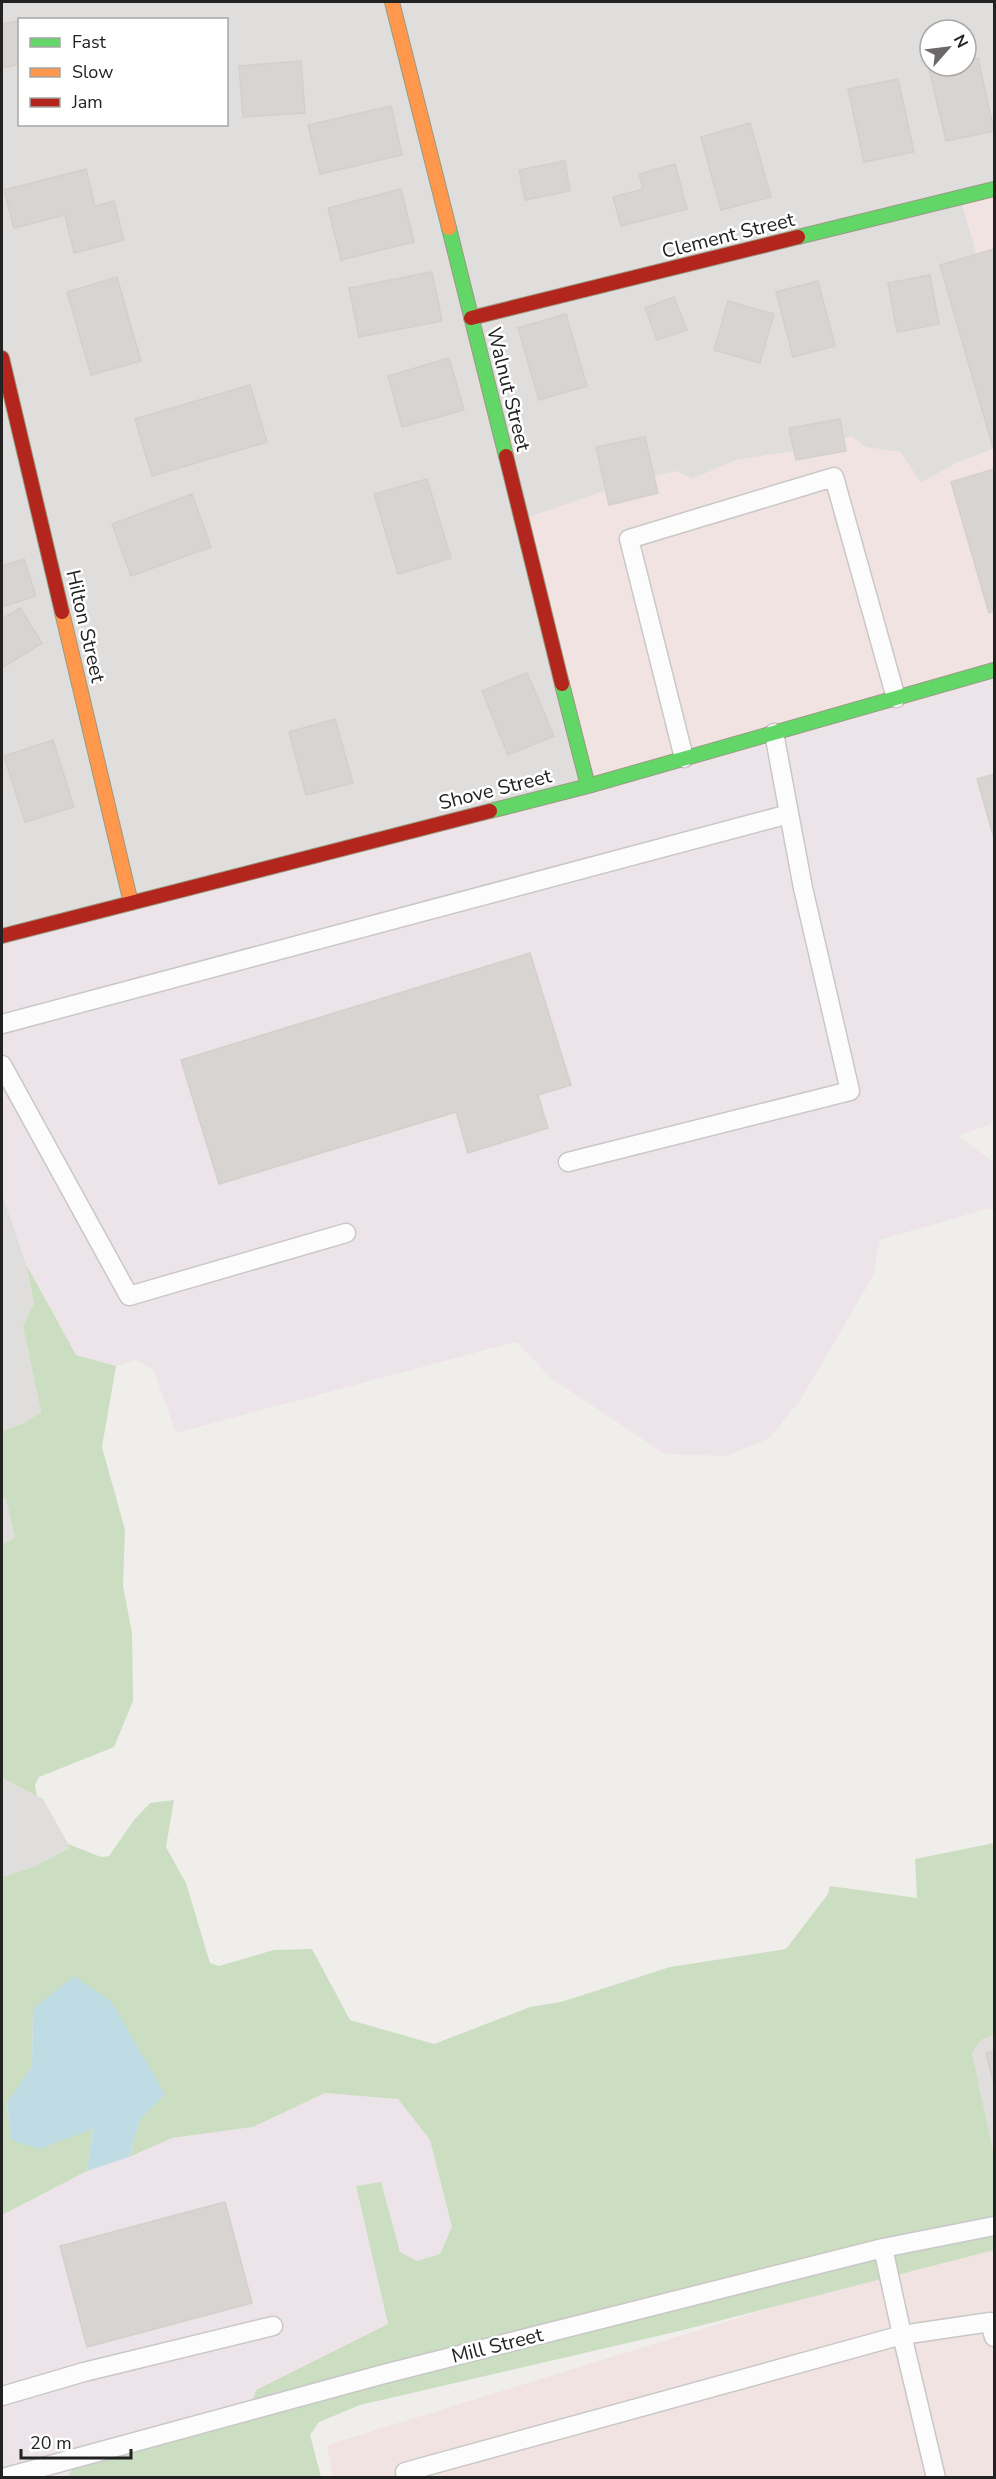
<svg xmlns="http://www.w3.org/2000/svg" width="996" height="2479" font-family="'Nunito Sans',sans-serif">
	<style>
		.residential { fill: #dfdedc; fill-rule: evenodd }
		.commercial { fill: #f1e3e1 }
		.industrial { fill: #ede4e9 }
		.forest { fill: #cbdec1 }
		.water { fill: #bfdbe3 }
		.building { fill: #d7d4d2; stroke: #d3d0cc; stroke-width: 1.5 }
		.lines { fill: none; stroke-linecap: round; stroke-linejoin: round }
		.lane-casing { stroke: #c9c8c7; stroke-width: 21 }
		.fast-casing { stroke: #999a82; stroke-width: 16 }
		.slow-casing { stroke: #999a82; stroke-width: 16 }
		.jam-casing { stroke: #999a82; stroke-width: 16 }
		.lane { stroke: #fdfcfc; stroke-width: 18 }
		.fast { stroke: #63d668; stroke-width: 14 }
		.slow { stroke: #ff974d; stroke-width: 14 }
		.jam { stroke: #b3261e; stroke-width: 14 }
		.labels { text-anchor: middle; stroke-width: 5; stroke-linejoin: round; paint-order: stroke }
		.street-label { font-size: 20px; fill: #222; stroke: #fff }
	</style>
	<rect width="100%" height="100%" fill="#f0eeeb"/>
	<path class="residential" d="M2,2H994V184L961,199L994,317V449L958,462L921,483L900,452L827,446L737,460L692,479L592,782L2,936ZM20,20H226V124H20ZM930,30H966V66H930Z
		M2,1193L26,1264L34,1303L23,1326L41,1412L24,1423L2,1431Z
		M2,1497L6,1499L15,1538L2,1544Z
		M2,1778L43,1799L70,1847L33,1867L2,1877Z
		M994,2035V2155L972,2053L981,2040Z"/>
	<path class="commercial" d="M994,184V317L961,198Z
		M851,436L866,447L900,452L921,483L958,462L994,449V670L592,782L528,517L639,479L677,471L692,479L737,460L827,446Z
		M994,2239V2477L333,2478L327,2445Z"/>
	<path class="industrial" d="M994,670V1123L958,1136L994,1162V1212L990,1208L880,1240L873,1276L800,1401L769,1438L727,1456L665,1454L551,1378L516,1342L176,1433L153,1369L134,1360L116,1366L76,1355L26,1264L2,1193V936Z
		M325,2093L399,2099L430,2140L452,2227L440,2254L417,2261L400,2252L381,2183L356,2186L388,2324L256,2390L251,2406L84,2450L68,2476L2,2478V2215L87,2171L172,2138L253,2127Z"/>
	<path class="forest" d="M26,1264L76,1355L116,1366L102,1447L125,1530L123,1586L132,1633L133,1701L114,1747L39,1777L35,1785L37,1796L2,1778V1544L15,1538L6,1499L2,1497V1431L24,1423L41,1412L23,1326L34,1303Z
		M174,1800L166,1847L186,1883L210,1963L219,1966L274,1950L312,1949L350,2020L434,2044L530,2007L561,2002L670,1967L786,1949L828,1894L830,1886L917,1898L915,1859L994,1843V2035L981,2040L972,2053L994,2155V2250L679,2331L360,2405L319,2422L310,2435L321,2477L61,2478L68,2476L83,2450L251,2406L256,2390L388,2324L356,2186L381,2182L400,2252L417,2261L440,2254L452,2227L430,2140L398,2099L325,2093L253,2127L172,2138L129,2157L140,2119L33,2009L32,2066L7,2104L11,2140L93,2129L87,2171L2,2215V1877L33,1867L69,1848L68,1844L101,1857L109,1856L134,1820L150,1803Z"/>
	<path class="water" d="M74,1976L111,2001L165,2094L140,2119L129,2157L87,2171L93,2129L39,2149L11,2140L7,2103L32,2066L33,2009Z"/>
	<path class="building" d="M20,21V64L2,68V24Z
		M978,58L994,131L946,141L929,69L966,66V61Z
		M301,61L305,113L243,117L239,66Z
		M898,79L914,152L864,162L848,89Z
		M391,106L402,155L320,174L308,125Z
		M750,123L771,197L721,210L701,137Z
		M565,161L570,191L525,200L519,170Z
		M675,164L687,209L621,226L613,197L643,189L639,174Z
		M86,169L95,206L114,201L124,240L74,253L65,215L14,228L4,190Z
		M401,189L414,242L341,260L328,208Z
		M994,249V451L940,265Z
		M432,272L442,321L359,337L349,288Z
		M930,275L939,324L897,332L888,283Z
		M117,277L141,361L91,375L67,292Z
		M818,281L835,346L793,357L776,292Z
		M674,297L687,330L657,340L645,308Z
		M728,301L774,314L760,363L714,350Z
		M566,314L587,386L539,400L518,328Z
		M449,358L464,410L402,427L388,376Z
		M250,385L267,442L152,476L135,419Z
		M840,419L846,451L796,460L789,428Z
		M645,437L658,493L609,505L596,447Z
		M994,469V611L989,613L951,482Z
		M427,479L451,558L398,574L374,494Z
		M192,494L211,547L131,576L112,524Z
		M24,559L36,596L2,607V566Z
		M20,608L42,643L2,668V619Z
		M527,673L554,736L508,755L482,691Z
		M335,719L353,783L306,795L289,732Z
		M53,740L74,807L25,822L4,756Z
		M994,774V838L977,779Z
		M530,953L571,1085L538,1095L548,1128L468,1153L456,1112L219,1184L181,1060Z
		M994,2051V2084L986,2053Z
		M225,2202L252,2303L87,2347L60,2246Z"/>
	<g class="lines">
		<defs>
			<path id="lane" d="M684,758L629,539L834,477L896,698
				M2,1024L789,814
				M2,1065L129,1296L346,1233
				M568,1162L850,1091L803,888L774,733
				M2,2396L84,2372L273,2326
				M3,2478L384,2374L883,2248L994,2226
				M406,2478L405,2472L902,2335L883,2248
				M936,2478L902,2335L990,2322L994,2337"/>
			<path id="fast" d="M449,228L506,456
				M798,237L994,189
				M562,684L588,786
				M490,811L588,786L994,670"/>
			<path id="slow" d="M392,2L449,228
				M62,612L131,903"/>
			<path id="jam" d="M471,318L798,237
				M2,358L62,612
				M506,456L562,684
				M2,936L490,811"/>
		</defs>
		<use href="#lane" class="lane-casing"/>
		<use href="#fast" class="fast-casing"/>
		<use href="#slow" class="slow-casing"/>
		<use href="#jam" class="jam-casing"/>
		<use href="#lane" class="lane"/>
		<use href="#fast" class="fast"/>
		<use href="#slow" class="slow"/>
		<use href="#jam" class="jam"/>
	</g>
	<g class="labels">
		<g class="street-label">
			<text transform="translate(728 235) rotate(-14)" y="7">Clement Street</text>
			<text transform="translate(509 389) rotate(76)" y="7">Walnut Street</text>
			<text transform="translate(86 626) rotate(77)" y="7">Hilton Street</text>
			<text transform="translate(495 789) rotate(-14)" y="7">Shove Street</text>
			<text transform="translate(497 2345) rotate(-14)" y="7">Mill Street</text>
		</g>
	</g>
	<rect width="996" height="2479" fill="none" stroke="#222222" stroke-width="6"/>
	<rect x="18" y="18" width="210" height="108" fill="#ffffff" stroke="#a7a7a7" stroke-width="1.5"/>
	<rect x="30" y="38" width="30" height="9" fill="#63d668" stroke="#a7a7a7" stroke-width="1.5"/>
	<text x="72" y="48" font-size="18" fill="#222222">Fast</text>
	<rect x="30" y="68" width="30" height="9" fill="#ff974d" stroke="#a7a7a7" stroke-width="1.5"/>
	<text x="72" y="78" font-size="18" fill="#222222">Slow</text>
	<rect x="30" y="98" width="30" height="9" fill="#b3261e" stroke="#a7a7a7" stroke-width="1.5"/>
	<text x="72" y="108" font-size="18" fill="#222222">Jam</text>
	<g transform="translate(948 48) rotate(62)"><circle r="28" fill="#ffffff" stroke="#a7a7a7" stroke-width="1.5"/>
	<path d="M0-4.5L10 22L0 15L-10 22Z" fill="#6a6968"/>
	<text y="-9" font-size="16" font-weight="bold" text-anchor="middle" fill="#222222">N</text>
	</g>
	<path d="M21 2449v9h110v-9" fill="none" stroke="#222222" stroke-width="3"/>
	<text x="30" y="2449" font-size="18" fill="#222222" stroke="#ffffff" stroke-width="4.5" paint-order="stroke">20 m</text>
</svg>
